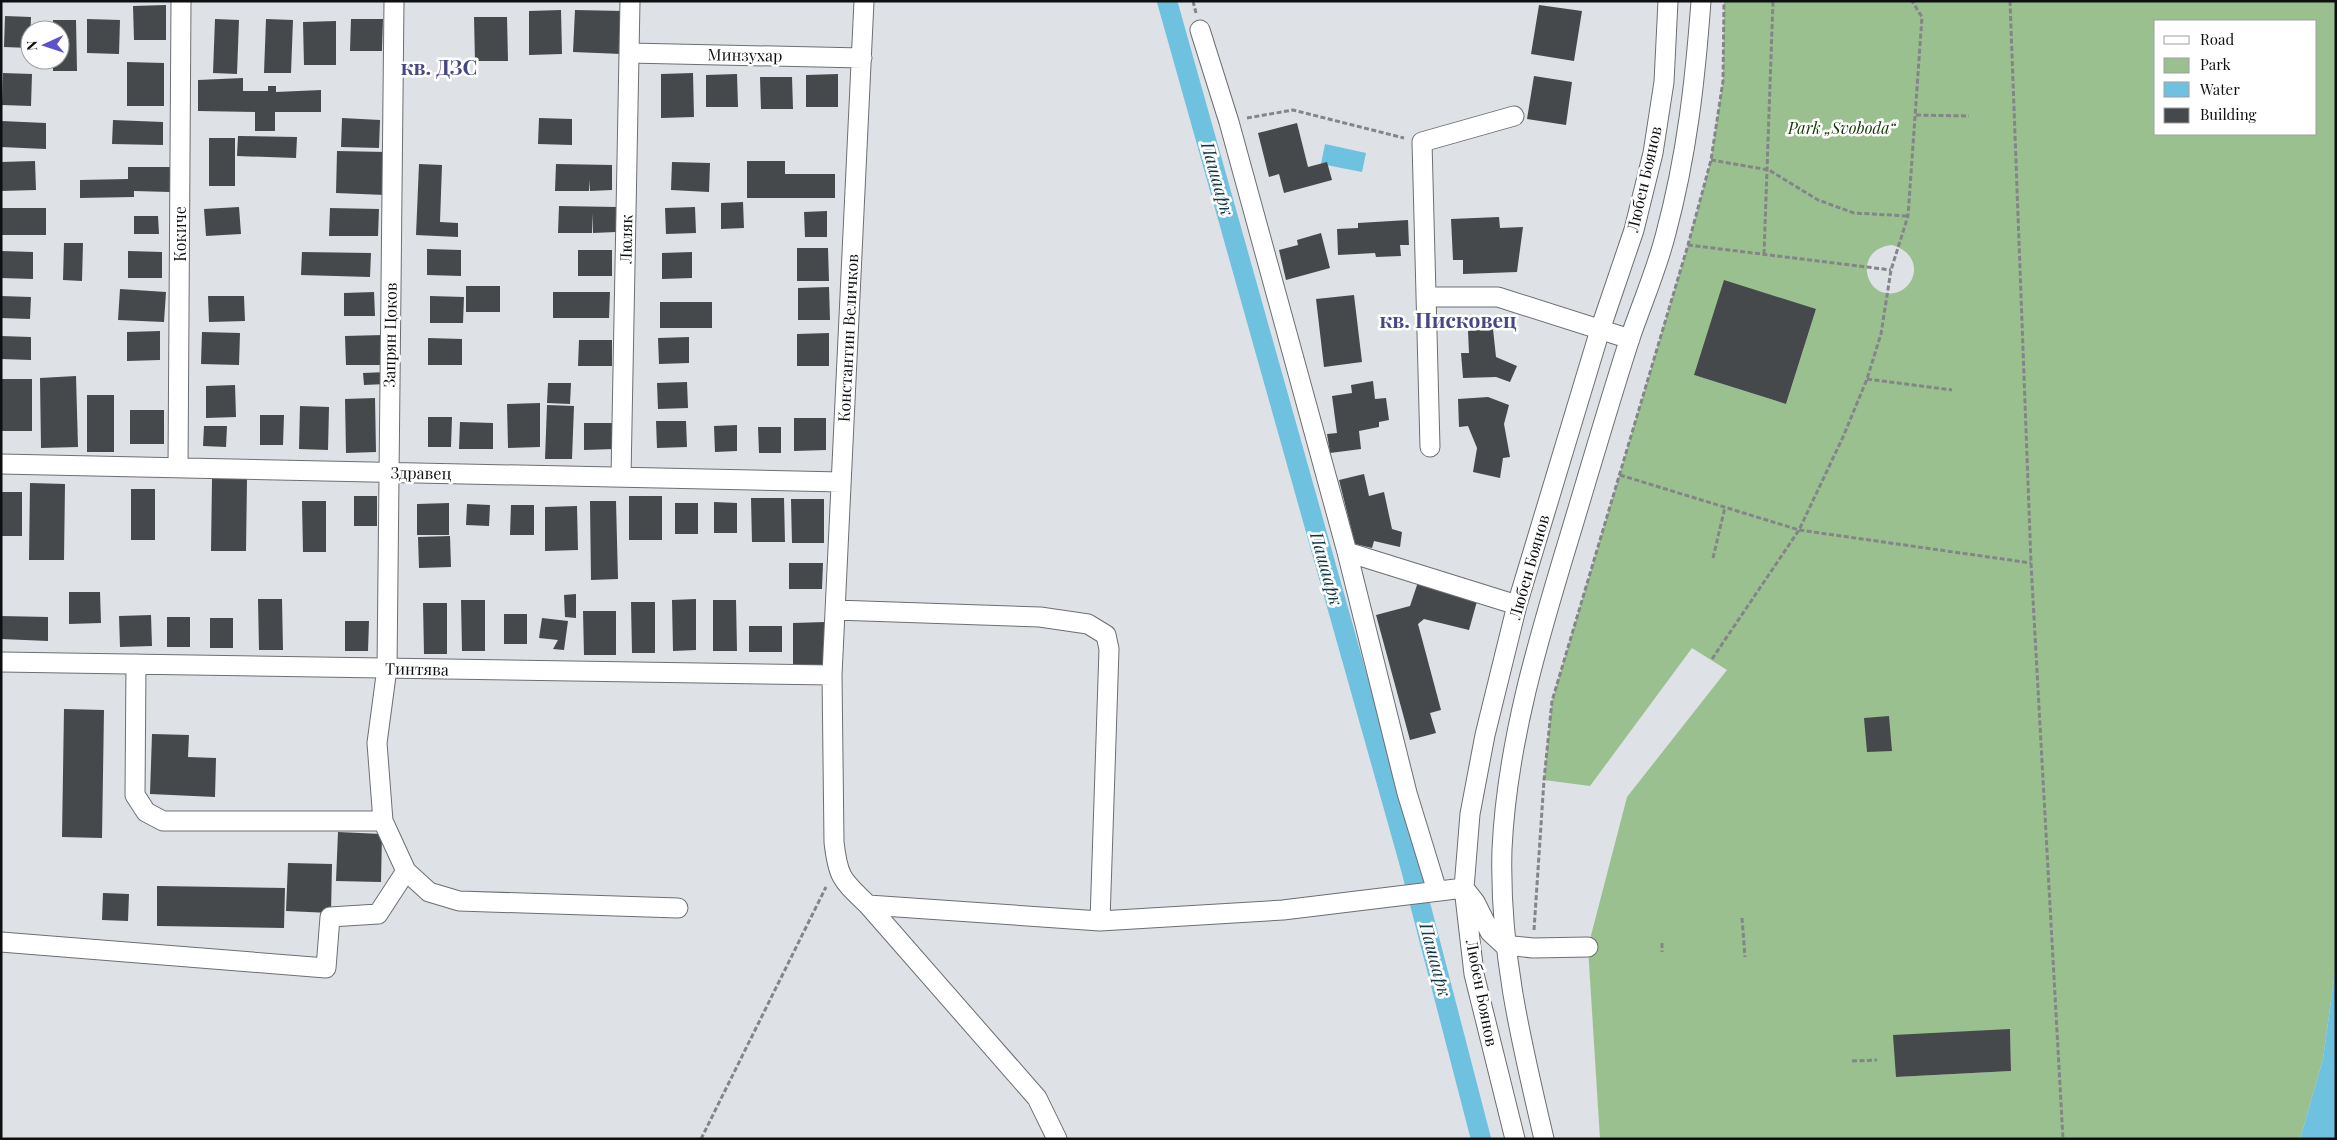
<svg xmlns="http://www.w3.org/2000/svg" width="2337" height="1140" font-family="'Playfair Display',serif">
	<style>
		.green { fill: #9ac08f; fill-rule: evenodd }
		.water { fill: #6fc2df }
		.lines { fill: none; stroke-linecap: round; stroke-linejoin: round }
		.canal { stroke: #6fc2df; stroke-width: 20 }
		.building { fill: #46494c }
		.minor-casing { stroke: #6c6f72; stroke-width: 21 }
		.path { stroke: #838588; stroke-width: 3; stroke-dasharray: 5 2.5; stroke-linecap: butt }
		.minor { stroke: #fff; stroke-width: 19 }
		.labels { text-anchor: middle; stroke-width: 5; stroke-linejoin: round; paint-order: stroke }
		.street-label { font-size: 16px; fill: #0e0f10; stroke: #fff }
		.park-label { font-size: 16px; font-style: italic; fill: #0f3900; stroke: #fff }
		.water-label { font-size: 18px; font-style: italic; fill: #103744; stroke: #fff }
		.district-label { font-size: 21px; font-weight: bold; fill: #474784; stroke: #fff }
	</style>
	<rect width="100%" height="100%" fill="#dee1e5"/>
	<path class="green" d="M1724,1H2336V964L2323,1059L2300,1139H1600L1588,947L1627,797L1727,670L1692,648L1590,786L1544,780L1552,701L1688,245L1711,160L1723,81ZM2156,21H2316V134H2156ZM1892,245C1907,249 1919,262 1912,279C1909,285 1904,290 1898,292C1865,303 1851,249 1892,245ZM1816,309L1786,404L1694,375ZM2010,1029L2011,1071L1896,1077Z"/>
	<path class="water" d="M1325,144L1366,153L1362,172L1321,164Z
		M2336,964V1139H2300L2323,1059Z"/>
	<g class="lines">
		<path class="canal" d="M1167,1L1410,865L1481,1139"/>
	</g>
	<path class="building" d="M166,5V40H134L133,6Z
		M1539,5L1582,11L1574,61L1531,54Z
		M561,10L562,54L529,55V11Z
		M575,10L623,11L622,54L573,52Z
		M5,16L31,17L30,48L4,47Z
		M474,17H507L508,61H475Z
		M87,19L120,20L119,54L87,53Z
		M215,19L239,20L237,74L213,73Z
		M266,19L293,20L291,73H264Z
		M351,19H383L382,51H350Z
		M53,20H76L77,71H53V60H60V30H53Z
		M336,21V65H304L303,22Z
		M127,62L164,63V106H127Z
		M3,73L32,74L31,106L2,105Z
		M693,73L694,117L661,118V74Z
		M737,74L738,107H706V75Z
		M838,74V107H806V75Z
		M1534,76L1572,82L1566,125L1527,119Z
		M760,77H792L793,109H761Z
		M243,78V91H268V86H276V92L321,90V112H275V131H255V112L198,111V80Z
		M342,118L380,120L379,148L341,147Z
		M539,118L572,119V145L538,144Z
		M113,120L163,122V145L112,144Z
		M1,121L46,123V149L1,147Z
		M1297,123L1308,167L1327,162L1332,180L1284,193L1279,174L1269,177L1258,133Z
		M238,136L297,137L296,158L237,156Z
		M209,138H235V186H209Z
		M337,151L386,152L385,195L336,193Z
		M35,161L36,190L1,191V162Z
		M747,161H785V174H835V198H747Z
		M672,162L710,163L709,192L671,190Z
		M419,164L442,165L440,222L458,223V237L416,235Z
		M556,164L612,165V190L590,191L589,180V191H555Z
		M128,167H170V192L134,191V197L80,198V180L128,179Z
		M743,202L744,228L721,229V203Z
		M559,206L616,207V232L593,233V213L592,233H558Z
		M239,207L241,234L206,236L204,209Z
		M695,207L696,233L666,234L665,208Z
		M1,208H46V235H1Z
		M330,208L379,209L378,236H329Z
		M827,211V237H805L804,212Z
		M134,216H158L159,234H134Z
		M1499,217L1500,228L1523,227L1517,272L1463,274V260H1453L1451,219Z
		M1408,220L1409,245H1400L1401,256L1376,257L1375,253L1338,255L1337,229L1358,228V223Z
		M1321,233L1330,268L1286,280L1279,250L1298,245L1297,240Z
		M64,243H83L82,281L63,280Z
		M797,248H828L829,281H797Z
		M427,249L461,250V276L427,275Z
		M578,250H612V276H578Z
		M1,251L33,252V279L1,278Z
		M128,251L162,252V278H128Z
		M302,252L371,253L370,277L301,275Z
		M692,252V278L662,279V253Z
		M1724,280L1816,309L1786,404L1694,375Z
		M466,286H500V312H466Z
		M829,287L830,320H798V288Z
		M120,289L166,292L164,322L118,320Z
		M374,292L375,316H344V293Z
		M553,292H610L609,318H553Z
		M1354,295L1362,362L1324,367L1316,299Z
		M1,296L31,297L30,319L1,318Z
		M208,296H244L245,321L209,322Z
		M430,296L464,297L463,323H430Z
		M660,302H712V328H660Z
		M1493,329L1496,357L1517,366L1510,382L1496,377L1463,378L1461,353H1469L1468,331Z
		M160,331V360L127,361V332Z
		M202,332L240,333L239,365L201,364Z
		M829,333V366H797V334Z
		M383,335L384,365H346L345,336Z
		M1,336L31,337V360L1,359Z
		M689,337V363L659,364L658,338Z
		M428,338L462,339V365H428Z
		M579,340H612V366H578Z
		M387,372L386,384L364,385L363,373Z
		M76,376L78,447L41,448L40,378Z
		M1,379H32V431H1Z
		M1373,381L1375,399L1386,398L1389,420L1379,422V427L1359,431L1361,449L1330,453L1327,434L1337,433L1332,396L1352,393L1351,385Z
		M687,382L688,408L658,409L657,383Z
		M548,383H571L570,404L547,403Z
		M235,385L236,417L206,418V386Z
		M87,395H114V452H87Z
		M1488,397L1509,405L1504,424L1510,457L1503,458L1500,478L1473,472L1477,448L1468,426L1459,427L1458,399Z
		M375,398L376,452L346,453L345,399Z
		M540,403V447L508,448L507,404Z
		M547,405L574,406L572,459H545Z
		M300,406L329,407L328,450L299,449Z
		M130,410H164V444H130Z
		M260,415H284L283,445H260Z
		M428,417H452L451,447H428Z
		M794,418H826V450L794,451Z
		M656,421H686L687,447L657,448Z
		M460,422L493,423V449H459Z
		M584,423H614V449L584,450Z
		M737,425V451L715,452L714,426Z
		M204,426H227L226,447L203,446Z
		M758,427H781V453H759Z
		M1364,474L1369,496L1384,492L1392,529L1402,532L1400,547L1374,541L1372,548L1355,544L1339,480Z
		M212,479H247L246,551H211Z
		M30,483L65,484L64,560H29Z
		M131,489H155V540H131Z
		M1,492H22V536H1Z
		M354,496H377V526H354Z
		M629,496H662V540H629Z
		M751,498H784L785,542H752Z
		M791,499H824V543H792Z
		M302,501H326V552H303Z
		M590,501H616L618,579L591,580Z
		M714,502L737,503V533H714Z
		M449,503V535H417V504Z
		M675,503H698V534H675Z
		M467,504L490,505L489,526L466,525Z
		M511,505H534V535H510Z
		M577,506L578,550L545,551V507Z
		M450,536L451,567L419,568L418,537Z
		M789,563H823L822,589H789Z
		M1420,576L1479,594L1469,630L1424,619L1418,624L1441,710L1430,713L1436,733L1410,740L1376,615L1410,606Z
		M69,592H100L101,623L69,624Z
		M576,594V618L565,617L564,595Z
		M258,599H282L283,650H259Z
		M696,599V650L673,651L672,600Z
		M461,600H485V651H462Z
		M713,600H736L737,651H713Z
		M631,602H655V653H632Z
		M423,603H447V654H424Z
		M583,611H616V655H584Z
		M504,614H527V644H504Z
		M151,615L152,646L120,647L119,616Z
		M1,616L48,617V641L1,639Z
		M167,617H190V647H167Z
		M210,618H233V648H210Z
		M542,618L568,621L564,650L553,649L558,640L539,638Z
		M345,621H369L368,651H345Z
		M825,622L826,666L793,667V623Z
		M749,626H782V652H749Z
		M64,709L104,710L102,838L62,837Z
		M1889,716L1892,751L1867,752L1864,718Z
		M152,734L189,735L188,757L216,758L215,797L150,794Z
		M338,832L382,834L381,882L336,881Z
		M288,863L332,864L331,913L286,911Z
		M157,886L285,888L284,928L157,926Z
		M103,893L129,894L128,921L102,920Z
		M2010,1029L2011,1071L1896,1077L1893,1035Z"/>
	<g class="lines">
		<defs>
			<path id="minor" d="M394,1L387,668L377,743L383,821L406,871L429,892L459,901L678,908
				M864,1L832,675L834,842C838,878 842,880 868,905L1037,1098L1057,1139
				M1200,30L1229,122L1347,552L1407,793L1437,891
				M629,53L862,58
				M1426,297H1498L1630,339
				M1430,447L1422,142L1514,116
				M1,464L841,482
				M178,468L181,1
				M621,477L630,1
				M1347,552L1517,605
				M835,610L1040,617L1088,624L1106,635L1109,649L1100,921
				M1,662L832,675
				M136,664L135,795L146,812L163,821H383
				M868,905L1100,921L1283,910L1464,888L1475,902L1490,932L1504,945L1533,948L1588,947
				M1,942L326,968L330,917L378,914L406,871
				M1515,1139L1474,974L1464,888L1470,814L1485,735L1517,605L1600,330L1634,230L1653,153L1664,82L1668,1
				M1544,1139C1521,1041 1499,951 1502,849C1507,742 1539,637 1570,535C1590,469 1609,403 1630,338C1642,303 1657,269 1666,233C1687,154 1695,82 1701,1"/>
		</defs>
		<use href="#minor" class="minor-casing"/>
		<path class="path" d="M1193,1L1196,13
			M2010,1L2031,563L2063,1139
			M1916,115L1969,116
			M1247,118L1293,110L1404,138
			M1711,160L1769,170L1818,200L1854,213L1908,216
			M1688,245L1891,270
			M1764,254L1773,1
			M1867,379L1952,390
			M1620,475L1799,530L2031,563
			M1713,558L1725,507
			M1712,659L1799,530L1843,437L1867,379L1881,334L1891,270L1908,216L1922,17L1912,1
			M1742,918L1745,957
			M1534,930L1544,780L1552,701L1688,245L1711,160L1723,81L1724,1
			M1662,943V952
			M1852,1061L1877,1060
			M701,1139L826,887"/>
		<use href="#minor" class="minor"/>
	</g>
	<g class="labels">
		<g class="street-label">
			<text transform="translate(745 55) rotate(1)" y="6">Минзухар</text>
			<text transform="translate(1644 179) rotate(-77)" y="6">Любен Боянов</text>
			<text transform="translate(180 234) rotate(-90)" y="6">Кокиче</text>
			<text transform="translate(626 239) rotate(-89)" y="6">Люляк</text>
			<text transform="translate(390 335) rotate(-89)" y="6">Запрян Цоков</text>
			<text transform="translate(848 338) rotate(-87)" y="6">Константин Величков</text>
			<text transform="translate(421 473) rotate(1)" y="6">Здравец</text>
			<text transform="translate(1529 567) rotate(-74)" y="6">Любен Боянов</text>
			<text transform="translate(417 669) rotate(1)" y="6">Тинтява</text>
			<text transform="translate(1482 993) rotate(79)" y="6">Любен Боянов</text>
		</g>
		<g class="park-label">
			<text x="1842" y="134">Park „Svoboda“</text>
		</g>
		<g class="water-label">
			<text transform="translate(1217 179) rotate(74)" y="6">Пашаарк</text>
			<text transform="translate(1326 569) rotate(74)" y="6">Пашаарк</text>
			<text transform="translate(1435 960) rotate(75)" y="6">Пашаарк</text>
		</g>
		<g class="district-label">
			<text x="439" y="75">кв. ДЗС</text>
			<text x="1448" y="328">кв. Писковец</text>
		</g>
	</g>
	<rect width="2337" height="1140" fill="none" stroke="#0e0f10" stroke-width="5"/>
	<rect x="2154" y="20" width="162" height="115" fill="#ffffff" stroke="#9f9f9f"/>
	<rect x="2164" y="36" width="25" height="8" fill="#ffffff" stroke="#9f9f9f"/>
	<text x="2200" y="45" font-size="15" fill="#0e0f10">Road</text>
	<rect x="2164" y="58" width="25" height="15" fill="#9ac08f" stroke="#9f9f9f"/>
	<text x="2200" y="70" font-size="15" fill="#0e0f10">Park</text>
	<rect x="2164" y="82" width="25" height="15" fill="#6fc2df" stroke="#9f9f9f"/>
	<text x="2200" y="95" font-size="15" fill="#0e0f10">Water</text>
	<rect x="2164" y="108" width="25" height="15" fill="#46494c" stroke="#9f9f9f"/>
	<text x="2200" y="120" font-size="15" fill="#0e0f10">Building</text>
	<g transform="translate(45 45) rotate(267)"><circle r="24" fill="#ffffff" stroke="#9f9f9f"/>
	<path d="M0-4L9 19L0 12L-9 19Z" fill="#5c53cb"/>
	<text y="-8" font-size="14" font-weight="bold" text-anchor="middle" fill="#0e0f10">N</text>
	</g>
</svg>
